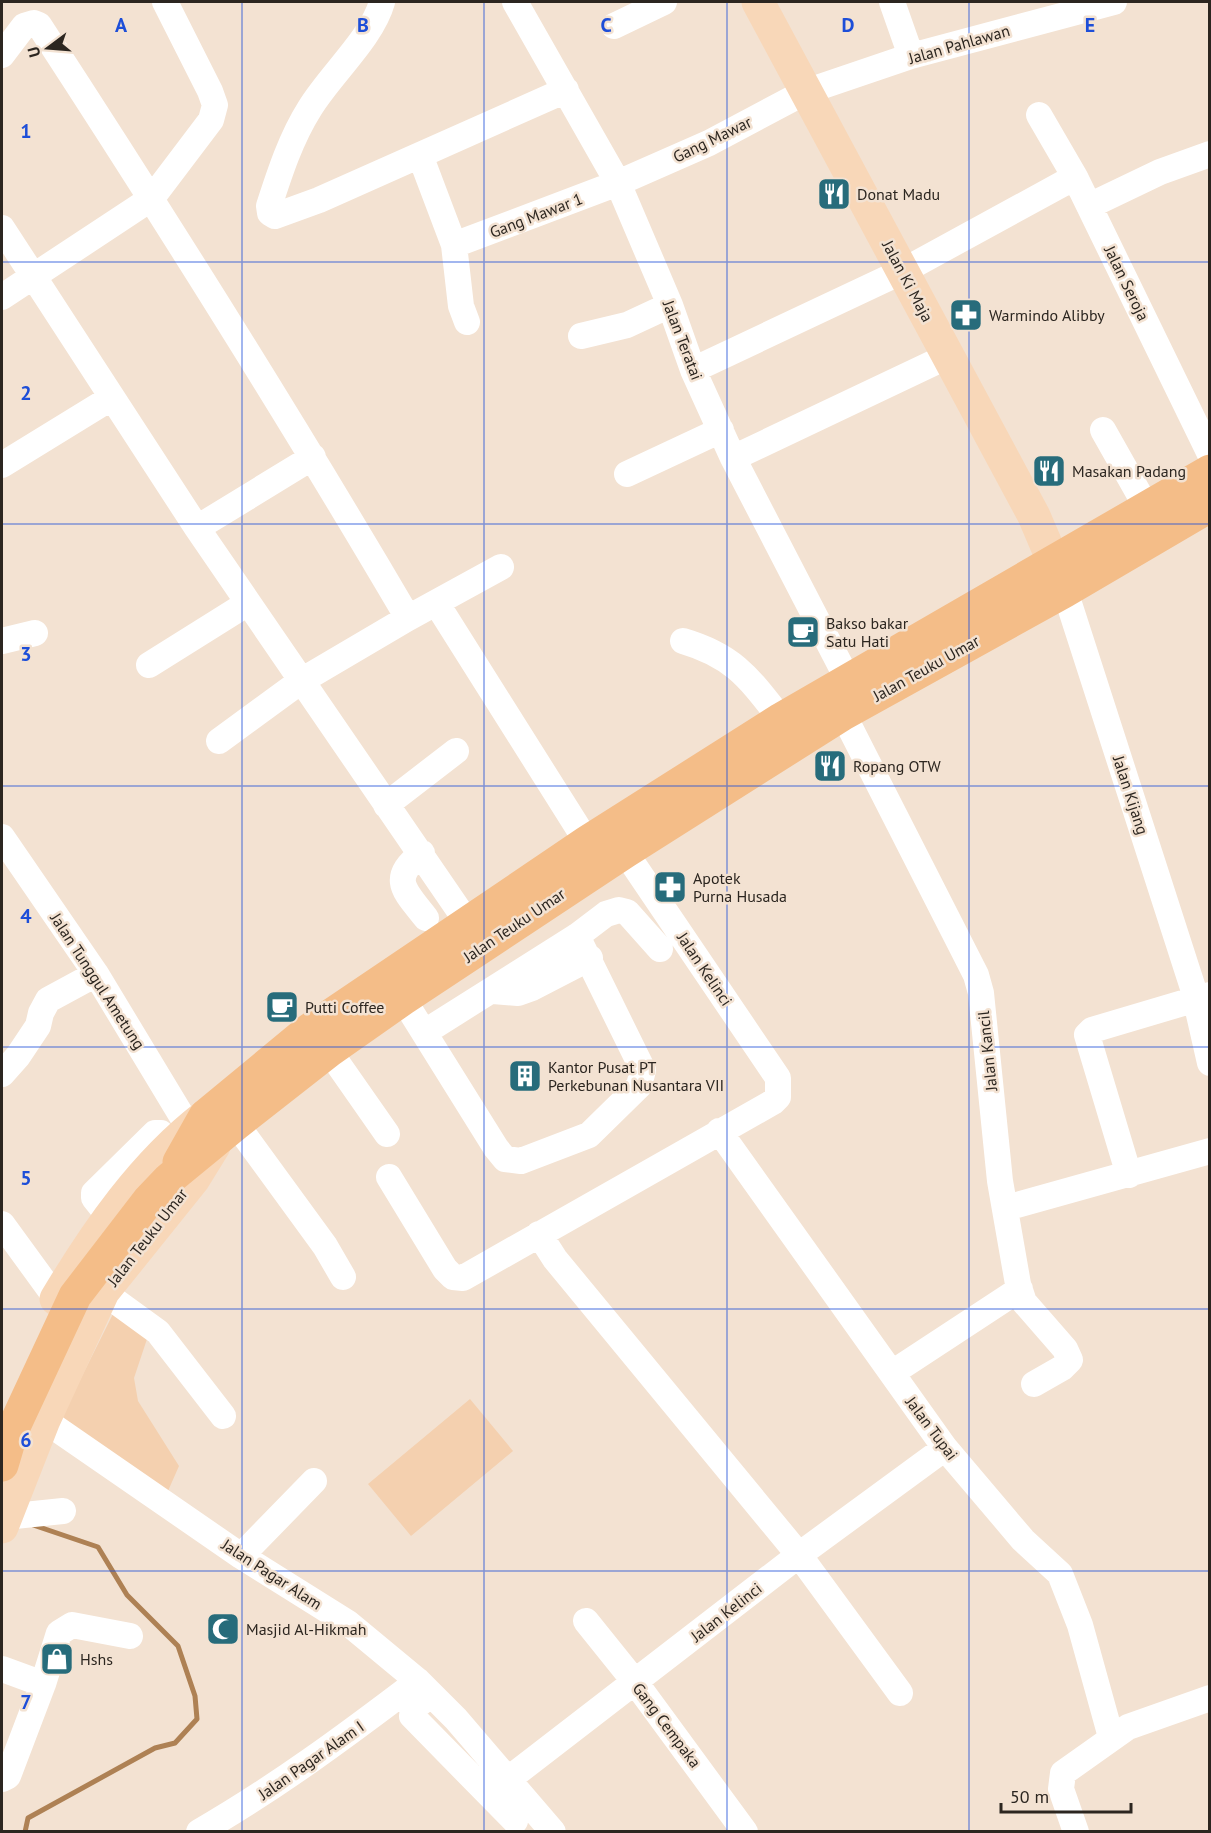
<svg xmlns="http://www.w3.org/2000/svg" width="1211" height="1833" font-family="'PT Sans',sans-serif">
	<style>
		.green { fill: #f4d0af }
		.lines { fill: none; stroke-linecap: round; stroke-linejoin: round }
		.stream { stroke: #ae8154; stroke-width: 5 }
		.minor { stroke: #fff; stroke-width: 26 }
		.major { stroke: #f8d7b8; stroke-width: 33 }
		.highway { stroke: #f4bd88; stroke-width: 33 }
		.grid { fill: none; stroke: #1d4ed8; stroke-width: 1.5; stroke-opacity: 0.55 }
		.labels { text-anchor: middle; stroke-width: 5; stroke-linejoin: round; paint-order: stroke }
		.street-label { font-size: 16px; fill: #2c2620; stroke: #f3e2d2 }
		.poi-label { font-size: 16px; fill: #2c2620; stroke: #f3e2d2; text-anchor: start }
		.grid-label { font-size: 20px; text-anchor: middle; font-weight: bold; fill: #1d4ed8; stroke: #f3e2d2; stroke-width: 5; stroke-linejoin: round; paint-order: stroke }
	</style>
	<rect width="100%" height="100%" fill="#f3e2d2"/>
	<path class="green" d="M117,1306L149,1333L134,1378L138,1401L179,1466L164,1500L57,1426Z
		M470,1399L513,1451L411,1536L368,1484Z"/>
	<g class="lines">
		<path class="stream" d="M25,1832L28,1818L155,1748L175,1743L197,1719L195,1696L178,1646L127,1595L98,1547L33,1525"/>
		<path class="minor" d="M382,2C372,38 330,75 310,108C291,138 280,172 269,206L270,213L275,216L319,200L566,90
			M515,2L618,183L670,305L693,370L733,458L848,680
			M892,2L911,56
			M614,26L664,2
			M2,55L24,26L34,23L39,25C166,220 290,417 408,618
			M1039,115L1075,177L1210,454
			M420,155L454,245L461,306L467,322
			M1089,206L1160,172L1210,154
			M2,228L197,528L467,922
			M454,245L618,183L709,143L805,92L911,56L1114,2
			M2,297L152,198L211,120L215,105L210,91L165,2
			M581,336L627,325L670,305
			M693,370L903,271L1075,177
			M1103,430L1147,508
			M733,458L948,356
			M2,465L111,398
			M627,474L721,430
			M197,528L313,457
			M1065,591L1193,988L1210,1063
			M437,604L587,842
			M2,641L35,633
			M683,641C734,656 749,678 781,719
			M149,665L248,603
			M843,714L976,975L981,993L1000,1181L1018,1284L1024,1302L1065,1349L1070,1360L1062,1368L1034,1384
			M219,741L301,681L408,618L501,567
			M386,805L456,751
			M2,837L96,974L189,1128
			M422,853C389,879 404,890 426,918
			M493,991L518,993L532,988L590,958
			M403,999L496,1148L505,1159L521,1161L589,1135L639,1086L643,1070L577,936
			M425,1032L577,936L606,914L619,910L627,912L660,949
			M329,1051L387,1134
			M2,1074L18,1056L38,1026L41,1013L48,1000L96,974
			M236,1124L325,1246L343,1277
			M719,1131L945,1448L1023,1540L1060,1574L1080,1625L1111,1737
			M1129,1175L1087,1035L1092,1030L1210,995
			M389,1177L445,1269L453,1277L463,1278L773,1102L778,1097V1078L625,852
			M1006,1208L1210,1151
			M110,1218L94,1198V1193L155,1133H161L170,1143
			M2,1224L56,1298
			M539,1234L555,1259L799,1555L900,1693
			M103,1292L158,1332L223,1416
			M892,1373L1020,1289
			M44,1420L241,1556L348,1623L418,1681L456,1719L553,1832
			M5,1517L63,1511
			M241,1556L314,1481
			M586,1621L635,1682L745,1832
			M2,1669L43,1684L8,1776L2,1779
			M43,1684L59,1633L72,1625L130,1636
			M431,1694L413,1709L412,1716L515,1821
			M510,1778L799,1555L945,1448
			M199,1832C277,1787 347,1735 418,1681
			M1076,1832L1061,1789L1063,1773L1128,1727L1210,1698"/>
		<path class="major" d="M758,2L1034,516L1054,563
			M56,1299C96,1232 143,1164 205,1116
			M2,1527L44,1420L103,1292L193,1180L214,1146"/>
		<path class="highway" d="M179,1162L205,1116L309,1030L587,842L781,719L1210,471
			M2,1465L12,1431L75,1296L148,1201L169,1179L236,1124L329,1051L403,999L625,852L843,714L1065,591L1210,506"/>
	</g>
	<path class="grid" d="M242,2V1832M484,2V1832M727,2V1832M969,2V1832M2,262H1210M2,524H1210M2,786H1210M2,1047H1210M2,1309H1210M2,1571H1210"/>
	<defs>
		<symbol id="restaurant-square" viewBox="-11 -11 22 22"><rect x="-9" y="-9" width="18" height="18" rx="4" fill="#276c7b" stroke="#f3e2d2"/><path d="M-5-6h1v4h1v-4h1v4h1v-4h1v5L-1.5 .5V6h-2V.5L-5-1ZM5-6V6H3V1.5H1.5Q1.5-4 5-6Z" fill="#fff"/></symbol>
		<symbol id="pharmacy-square" viewBox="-11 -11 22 22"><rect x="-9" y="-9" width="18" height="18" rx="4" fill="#276c7b" stroke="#f3e2d2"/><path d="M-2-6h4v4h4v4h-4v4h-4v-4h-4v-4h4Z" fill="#fff"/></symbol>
		<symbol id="cafe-square" viewBox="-11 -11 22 22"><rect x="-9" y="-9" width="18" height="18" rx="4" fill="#276c7b" stroke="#f3e2d2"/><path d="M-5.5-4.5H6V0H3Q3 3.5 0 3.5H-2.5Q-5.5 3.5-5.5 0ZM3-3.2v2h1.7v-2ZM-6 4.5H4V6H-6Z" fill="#fff"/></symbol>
		<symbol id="building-square" viewBox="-11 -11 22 22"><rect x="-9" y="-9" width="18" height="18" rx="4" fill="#276c7b" stroke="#f3e2d2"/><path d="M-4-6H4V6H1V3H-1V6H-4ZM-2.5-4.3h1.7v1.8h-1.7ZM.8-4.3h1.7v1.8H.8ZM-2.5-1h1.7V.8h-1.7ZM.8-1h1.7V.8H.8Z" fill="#fff"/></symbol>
		<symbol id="mosque-square" viewBox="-11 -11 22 22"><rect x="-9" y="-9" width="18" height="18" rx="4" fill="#276c7b" stroke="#f3e2d2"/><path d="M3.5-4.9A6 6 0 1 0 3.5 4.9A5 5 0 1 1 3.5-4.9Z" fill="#fff"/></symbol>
		<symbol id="shop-square" viewBox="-11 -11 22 22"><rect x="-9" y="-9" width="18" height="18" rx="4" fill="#276c7b" stroke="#f3e2d2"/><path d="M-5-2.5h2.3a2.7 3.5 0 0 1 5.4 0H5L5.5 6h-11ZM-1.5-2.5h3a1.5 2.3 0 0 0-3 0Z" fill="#fff"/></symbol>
	</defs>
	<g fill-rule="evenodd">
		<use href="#restaurant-square" x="815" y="175" width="38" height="38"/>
		<use href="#pharmacy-square" x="947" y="296" width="38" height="38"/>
		<use href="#restaurant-square" x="1030" y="452" width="38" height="38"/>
		<use href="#cafe-square" x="784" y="613" width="38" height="38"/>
		<use href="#restaurant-square" x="811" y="747" width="38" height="38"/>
		<use href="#pharmacy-square" x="651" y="868" width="38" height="38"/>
		<use href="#cafe-square" x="263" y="988" width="38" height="38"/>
		<use href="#building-square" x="506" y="1057" width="38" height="38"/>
		<use href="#mosque-square" x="204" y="1610" width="38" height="38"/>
		<use href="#shop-square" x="38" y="1640" width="38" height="38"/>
	</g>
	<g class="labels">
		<g class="street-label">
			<text transform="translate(959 44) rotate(-16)" y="6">Jalan Pahlawan</text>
			<text transform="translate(712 139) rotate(-26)" y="6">Gang Mawar</text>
			<text transform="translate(536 215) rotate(-21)" y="6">Gang Mawar 1</text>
			<text transform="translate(908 281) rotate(62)" y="6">Jalan Ki Maja</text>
			<text transform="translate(1127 283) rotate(64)" y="6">Jalan Seroja</text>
			<text transform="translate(683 340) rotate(69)" y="6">Jalan Teratai</text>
			<text transform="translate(926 668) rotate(-29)" y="6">Jalan Teuku Umar</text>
			<text transform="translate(1131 795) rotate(72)" y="6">Jalan Kijang</text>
			<text transform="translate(514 925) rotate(-34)" y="6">Jalan Teuku Umar</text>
			<text transform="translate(705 969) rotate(56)" y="6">Jalan Kelinci</text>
			<text transform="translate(98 981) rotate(57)" y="6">Jalan Tunggul Ametung</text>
			<text transform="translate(987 1051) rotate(-96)" y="6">Jalan Kancil</text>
			<text transform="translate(147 1237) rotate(-52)" y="6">Jalan Teuku Umar</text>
			<text transform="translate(932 1428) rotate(53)" y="6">Jalan Tupai</text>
			<text transform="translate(272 1574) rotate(33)" y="6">Jalan Pagar Alam</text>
			<text transform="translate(726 1612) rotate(-38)" y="6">Jalan Kelinci</text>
			<text transform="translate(667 1725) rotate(53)" y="6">Gang Cempaka</text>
			<text transform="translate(311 1760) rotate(-35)" y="6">Jalan Pagar Alam I</text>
		</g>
		<g class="poi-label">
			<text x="857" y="200">Donat Madu</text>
			<text x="989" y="321">Warmindo Alibby</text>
			<text x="1072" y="477">Masakan Padang</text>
			<text x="826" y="629">Bakso bakar<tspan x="826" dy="18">Satu Hati</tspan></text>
			<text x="853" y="772">Ropang OTW</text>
			<text x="693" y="884">Apotek<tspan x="693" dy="18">Purna Husada</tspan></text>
			<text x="305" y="1013">Putti Coffee</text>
			<text x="548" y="1073">Kantor Pusat PT<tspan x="548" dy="18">Perkebunan Nusantara VII</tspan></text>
			<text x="246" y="1635">Masjid Al-Hikmah</text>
			<text x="80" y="1665">Hshs</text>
		</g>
	</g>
	<g class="grid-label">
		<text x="121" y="32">A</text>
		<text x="363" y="32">B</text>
		<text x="606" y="32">C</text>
		<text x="848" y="32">D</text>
		<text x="1090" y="32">E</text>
		<text x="26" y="138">1</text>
		<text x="26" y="400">2</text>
		<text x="26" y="661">3</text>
		<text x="26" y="923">4</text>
		<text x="26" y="1185">5</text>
		<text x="26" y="1447">6</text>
		<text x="26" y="1709">7</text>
	</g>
	<rect width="1211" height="1833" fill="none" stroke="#2c2620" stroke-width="6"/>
	<g transform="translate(48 48) rotate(254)" stroke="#f3e2d2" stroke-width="4.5" paint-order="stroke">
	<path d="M0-4.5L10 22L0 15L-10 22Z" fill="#2c2620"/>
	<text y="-9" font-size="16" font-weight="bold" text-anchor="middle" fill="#2c2620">U</text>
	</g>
	<path d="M1001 1803v9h130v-9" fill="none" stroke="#2c2620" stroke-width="3"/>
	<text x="1010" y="1803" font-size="18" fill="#2c2620" stroke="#f3e2d2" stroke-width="4.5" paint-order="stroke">50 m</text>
</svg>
